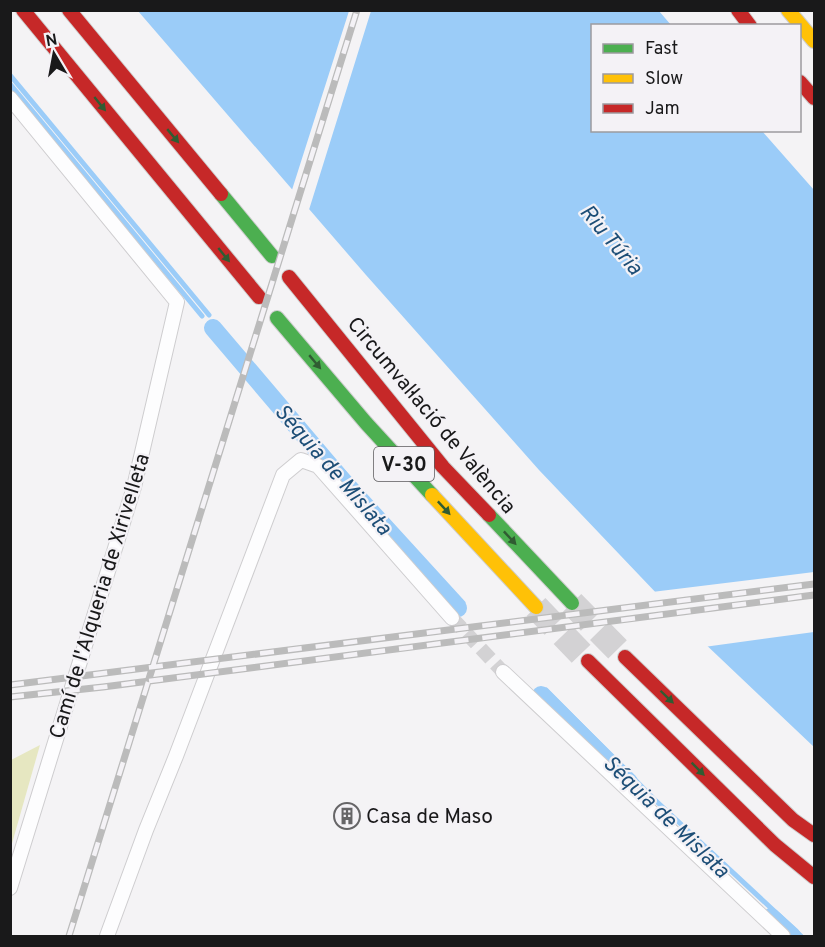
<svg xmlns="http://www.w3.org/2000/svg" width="825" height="947" font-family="Overpass,sans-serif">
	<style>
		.green { fill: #e6e7c1 }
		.water { fill: #9bccf8 }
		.pier { fill: #f4f3f5 }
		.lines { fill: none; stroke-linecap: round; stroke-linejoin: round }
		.stream { stroke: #9bccf8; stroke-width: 5 }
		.canal { stroke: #9bccf8; stroke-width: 18 }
		.street-tunnel { stroke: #d3d2d4; stroke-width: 14; stroke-dasharray: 14 7; stroke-linecap: butt }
		.highway-tunnel { stroke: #d3d2d4; stroke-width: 26; stroke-dasharray: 26 13; stroke-linecap: butt }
		.street-casing { stroke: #cecdcf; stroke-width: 16 }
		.fast-casing { stroke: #cdcdcd; stroke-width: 16 }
		.slow-casing { stroke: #cdcdcd; stroke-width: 16 }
		.jam-casing { stroke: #cdcdcd; stroke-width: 16 }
		.street { stroke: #fdfdfe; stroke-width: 14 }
		.fast { stroke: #4caf50; stroke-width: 14 }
		.slow { stroke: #ffc107; stroke-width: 14 }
		.jam { stroke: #c62828; stroke-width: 14 }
		.rail-casing { stroke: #bbb; stroke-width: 7 }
		.rail { stroke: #f4f2f6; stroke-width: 4.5; stroke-dasharray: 14; stroke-linecap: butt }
		.oneway { fill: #305c32 }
		.labels { text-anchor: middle; stroke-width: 4.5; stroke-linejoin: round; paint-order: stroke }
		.shield { fill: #f4f2f6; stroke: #5b5a5c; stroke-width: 1.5 }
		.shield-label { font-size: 20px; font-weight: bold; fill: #19191a }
		.street-label { font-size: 21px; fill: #19191a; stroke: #f4f2f6 }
		.poi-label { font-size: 21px; fill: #19191a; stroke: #f4f2f6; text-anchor: start }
		.water-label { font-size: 22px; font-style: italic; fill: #1d4e77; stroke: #f4f2f6 }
	</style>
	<rect width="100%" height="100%" fill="#f4f3f5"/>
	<path class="green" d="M40,745L11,847V760Z"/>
	<path class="water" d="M138,11H659L671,25L592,26V130L762,131L814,190V747L700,639L539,470L366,275Z"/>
	<path class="pier" d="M349,11H371L308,213L291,193Z
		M814,572V632L704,647L652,592Z"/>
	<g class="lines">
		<path class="stream" d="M10,75L209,315
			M10,84L202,316
			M218,326L318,444L463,603
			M546,690L655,800L801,936"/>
		<path class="canal" d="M213,328L360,501L458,608
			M541,695L629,782
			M771,917L792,936"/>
		<path class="street-tunnel" d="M452,618L503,672"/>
		<path class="highway-tunnel" d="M572,603L625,657
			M536,607L588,661"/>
		<defs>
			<path id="street" d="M10,98L177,302L134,487L10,888
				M503,672L783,936
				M107,936L146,830L176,756L283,475L301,460L318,466L452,618"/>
			<path id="fast" d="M221,194L272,256
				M277,318L366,423L432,495
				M489,515L572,603"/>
			<path id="slow" d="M788,10L814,41
				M432,495L536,607"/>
			<path id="jam" d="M23,10L259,297
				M69,10L221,194
				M738,10L750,26
				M800,82L814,98
				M289,277L443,467L489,515
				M625,657L793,820L814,835
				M588,661L775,845L814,877"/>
		</defs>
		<use href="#street" class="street-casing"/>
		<use href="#fast" class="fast-casing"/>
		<use href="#slow" class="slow-casing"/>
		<use href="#jam" class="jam-casing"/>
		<use href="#street" class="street"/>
		<use href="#fast" class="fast"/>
		<use href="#slow" class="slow"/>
		<use href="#jam" class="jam"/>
		<defs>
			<path id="rail" d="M10,685L814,584
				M10,697L103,687L814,595
				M69,936L357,10"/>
		</defs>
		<use href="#rail" class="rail-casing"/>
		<use href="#rail" class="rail"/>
	</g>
	<defs><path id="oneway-solid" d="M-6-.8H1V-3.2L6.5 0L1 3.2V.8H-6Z" transform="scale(1.5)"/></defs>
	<g class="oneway">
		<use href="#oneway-solid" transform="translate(100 104) rotate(51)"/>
		<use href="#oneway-solid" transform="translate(173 136) rotate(50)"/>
		<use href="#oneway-solid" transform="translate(224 255) rotate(51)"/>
		<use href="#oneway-solid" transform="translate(315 362) rotate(50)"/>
		<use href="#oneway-solid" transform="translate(444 508) rotate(47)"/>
		<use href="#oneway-solid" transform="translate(510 538) rotate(47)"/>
		<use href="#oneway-solid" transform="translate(667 697) rotate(44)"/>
		<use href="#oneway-solid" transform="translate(698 769) rotate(45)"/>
	</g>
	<defs>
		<symbol id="building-ring" viewBox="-11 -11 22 22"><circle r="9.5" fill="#f4f2f6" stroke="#666567" stroke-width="1.5"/><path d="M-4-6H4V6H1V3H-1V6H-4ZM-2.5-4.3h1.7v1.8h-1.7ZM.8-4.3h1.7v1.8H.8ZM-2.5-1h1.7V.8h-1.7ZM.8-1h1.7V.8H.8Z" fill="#666567"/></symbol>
	</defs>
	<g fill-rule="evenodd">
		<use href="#building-ring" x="332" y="801" width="30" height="30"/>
	</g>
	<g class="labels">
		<rect class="shield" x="374" y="447" width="60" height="34" rx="4.5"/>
		<g class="shield-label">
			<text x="404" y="471">V-30</text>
		</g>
		<g class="street-label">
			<text transform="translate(432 415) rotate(50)" y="7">Circumval·lació de València</text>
			<text transform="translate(99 596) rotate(-73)" y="7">Camí de l'Alqueria de Xirivelleta</text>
		</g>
		<g class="poi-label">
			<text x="366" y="823">Casa de Maso</text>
		</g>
		<g class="water-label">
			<text transform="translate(612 239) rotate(50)" y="8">Riu Túria</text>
			<text transform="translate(334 469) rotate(49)" y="8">Séquia de Mislata</text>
			<text transform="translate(667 816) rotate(44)" y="8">Séquia de Mislata</text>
		</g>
	</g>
	<rect width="825" height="947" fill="none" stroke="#19191a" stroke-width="24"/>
	<rect x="591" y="24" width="210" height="108" fill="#f4f2f6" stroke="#9c9b9e" stroke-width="1.5"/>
	<rect x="603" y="44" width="30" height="9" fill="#4caf50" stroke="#9c9b9e" stroke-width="1.5"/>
	<text x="645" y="54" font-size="18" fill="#19191a">Fast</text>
	<rect x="603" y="74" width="30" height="9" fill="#ffc107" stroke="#9c9b9e" stroke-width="1.5"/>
	<text x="645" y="84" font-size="18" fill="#19191a">Slow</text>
	<rect x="603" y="104" width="30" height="9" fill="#c62828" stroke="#9c9b9e" stroke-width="1.5"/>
	<text x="645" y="114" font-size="18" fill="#19191a">Jam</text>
	<g transform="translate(54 54) rotate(350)" stroke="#f4f2f6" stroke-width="4.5" paint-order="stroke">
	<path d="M0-4.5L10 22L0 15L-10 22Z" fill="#19191a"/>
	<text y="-9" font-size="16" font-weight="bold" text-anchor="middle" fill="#19191a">N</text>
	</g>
</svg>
